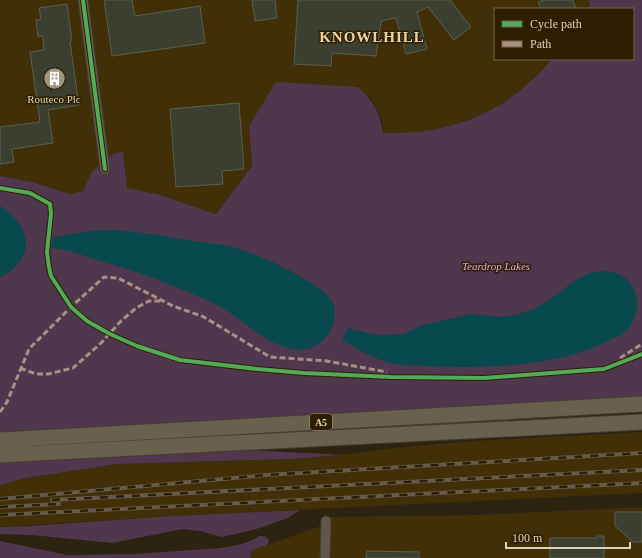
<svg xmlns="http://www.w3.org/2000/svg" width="642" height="558" font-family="Georgia,serif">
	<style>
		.built { fill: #402f07 }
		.green { fill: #4f374e }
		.water { fill: #07494d }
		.building { fill: #3b3f2f; stroke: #5c5f50 }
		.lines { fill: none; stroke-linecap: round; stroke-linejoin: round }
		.minor-casing { stroke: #443d30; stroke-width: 11 }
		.trunk-casing { stroke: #443d30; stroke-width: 17 }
		.minor { stroke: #605847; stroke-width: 9 }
		.trunk { stroke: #6a604e; stroke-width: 15 }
		.rail-casing { stroke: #635b4d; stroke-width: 4 }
		.rail { stroke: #2e1f00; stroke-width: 2.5; stroke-dasharray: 8; stroke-linecap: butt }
		.quiet { stroke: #ac8f84; stroke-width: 3; stroke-dasharray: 6 3; stroke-linecap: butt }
		.cycleway-casing { stroke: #2e1f00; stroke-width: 6 }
		.cycleway { stroke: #51ab58; stroke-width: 4 }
		.labels { text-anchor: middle; stroke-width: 3; stroke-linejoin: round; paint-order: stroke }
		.shield { fill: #2e1f00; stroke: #a99c83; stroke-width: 1 }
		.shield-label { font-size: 10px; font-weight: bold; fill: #ded2bb }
		.poi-label { font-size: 11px; fill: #ded2bb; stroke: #2e1f00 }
		.park-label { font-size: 11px; font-style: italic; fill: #e6a9ea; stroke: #2e1f00 }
		.district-label { font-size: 15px; font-weight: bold; letter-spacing: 1px; fill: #ebd3a3; stroke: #2e1f00 }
	</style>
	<rect width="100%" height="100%" fill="#2c2411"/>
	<path class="built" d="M0,0H604L587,9H495V59H552L539,74L520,91L497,107L473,119L451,127L431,131L407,134L383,133L382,120L372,100L358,87L249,126L252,166L216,214L157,194L127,188L123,151L92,171L83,191L70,194L32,182L0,176Z
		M642,432V493L172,516L0,527V485L26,478L118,464L290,459L344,455L383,449L472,441Z
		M642,507V558H251L250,551L321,526V517L477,515Z"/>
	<path class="green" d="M588,0H642V404L0,440V176L32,182L70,194L83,191L92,171L114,154L123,151L127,188L157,194L216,214L252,166L249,126L276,82L358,87C374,102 380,112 383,133C453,135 506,113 552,59H633V9H587L590,4Z
		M248,450L344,455L290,459L118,464L26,478L0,485V463Z
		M300,510L288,518L253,530L221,537L200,531L183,529L112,543L32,535L0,534V527L29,526L172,516Z
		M259,536C264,536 267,536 269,541L267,545L250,551L251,558H0V541L67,555L135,554L220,548C233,546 248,544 259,536Z"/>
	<path class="water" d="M0,206C32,225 37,260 0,277Z
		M104,230C134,230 163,236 193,241C206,243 219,244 232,247C253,251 325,284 333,303C336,311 335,320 332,327C325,343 311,352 294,349C264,345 244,319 219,306C180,287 139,272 97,260C82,255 67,249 51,248L53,238L70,234Z
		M602,271C609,271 616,272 622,276C642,288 641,317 625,332C622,335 616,337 612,339C561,367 484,369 427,366C416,365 402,366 391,363C373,359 358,349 342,340L348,328L375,335L403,334L423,325L472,314L497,317L516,315L534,309L552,298L577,279L590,273Z"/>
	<path class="building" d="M104,0H132L135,16L200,6L205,43L112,56Z
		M252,0H275L277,18L255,21Z
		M298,0H450L471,27L454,40L428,7L417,12L427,49L406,54L396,18L381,21L376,56L332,53L331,66L294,64Z
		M544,0H573L576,9H541L538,2Z
		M67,4L72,41L70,42L79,105L48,110L53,143L12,149L14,162L0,164V127L40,122L30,52L44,50L43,36L38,37L36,20L41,19L39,8Z
		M239,103L244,169L222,171L223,184L176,187L170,109Z
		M615,512H642V542H633L615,526Z
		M597,536H604V558H550V538H597Z
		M367,551L419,552V558H366Z"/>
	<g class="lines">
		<defs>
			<path id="minor" d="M83,0L105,169
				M325,558L326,521"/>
			<path id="trunk" d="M0,440L642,404
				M0,455L642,422"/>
		</defs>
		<use href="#minor" class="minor-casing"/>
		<use href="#trunk" class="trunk-casing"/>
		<use href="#minor" class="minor"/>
		<use href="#trunk" class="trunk"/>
		<defs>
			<path id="rail" d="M0,499L266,475L642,453
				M52,500L642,470
				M0,507L59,504
				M0,515L642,483"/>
		</defs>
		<use href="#rail" class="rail-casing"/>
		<use href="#rail" class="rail"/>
		<path class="quiet" d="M620,358L642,344
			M20,368L36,374H48L73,368L101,343L121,321L136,308L149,301H162
			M0,412L7,402L29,349L71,307L104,277L118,278L173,306L204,317L270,357L327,361L387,372"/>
		<defs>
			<path id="cycleway" d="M83,0L105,169
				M0,188L30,193L50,204L51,214L47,252L49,267L51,276L71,307L87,321L110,334L137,346L180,360L257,369L304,373L391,377L484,378L604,369L642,354"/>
		</defs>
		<use href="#cycleway" class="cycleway-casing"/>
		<use href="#cycleway" class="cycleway"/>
	</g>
	<defs>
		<symbol id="building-disc" viewBox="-11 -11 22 22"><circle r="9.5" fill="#a09580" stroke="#2e1f00"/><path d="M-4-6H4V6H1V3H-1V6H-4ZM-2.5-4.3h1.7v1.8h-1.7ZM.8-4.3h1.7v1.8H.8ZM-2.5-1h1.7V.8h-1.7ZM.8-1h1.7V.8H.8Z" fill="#fff"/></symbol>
	</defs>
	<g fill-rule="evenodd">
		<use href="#building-disc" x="42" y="66" width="25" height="25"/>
	</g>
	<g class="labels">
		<rect class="shield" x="310" y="414" width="22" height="16" rx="3"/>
		<g class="shield-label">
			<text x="321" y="426">A5</text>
		</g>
		<g class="poi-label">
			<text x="54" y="103">Routeco Plc</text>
		</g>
		<g class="park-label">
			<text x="496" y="270">Teardrop Lakes</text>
		</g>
		<g class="district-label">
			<text x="372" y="42">KNOWLHILL</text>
		</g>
	</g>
	<rect x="494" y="8" width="140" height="52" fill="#2e1f00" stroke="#74674b"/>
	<rect x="502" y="21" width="20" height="6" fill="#51ab58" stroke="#74674b"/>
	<text x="530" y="28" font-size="12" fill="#ded2bb">Cycle path</text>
	<rect x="502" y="41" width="20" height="6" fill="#ac8f84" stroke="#74674b"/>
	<text x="530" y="48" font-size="12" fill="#ded2bb">Path</text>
	<path d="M506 542v6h124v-6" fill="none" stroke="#ded2bb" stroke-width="2"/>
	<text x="512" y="542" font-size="12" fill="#ded2bb" stroke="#2e1f00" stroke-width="3" paint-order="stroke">100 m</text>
</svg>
